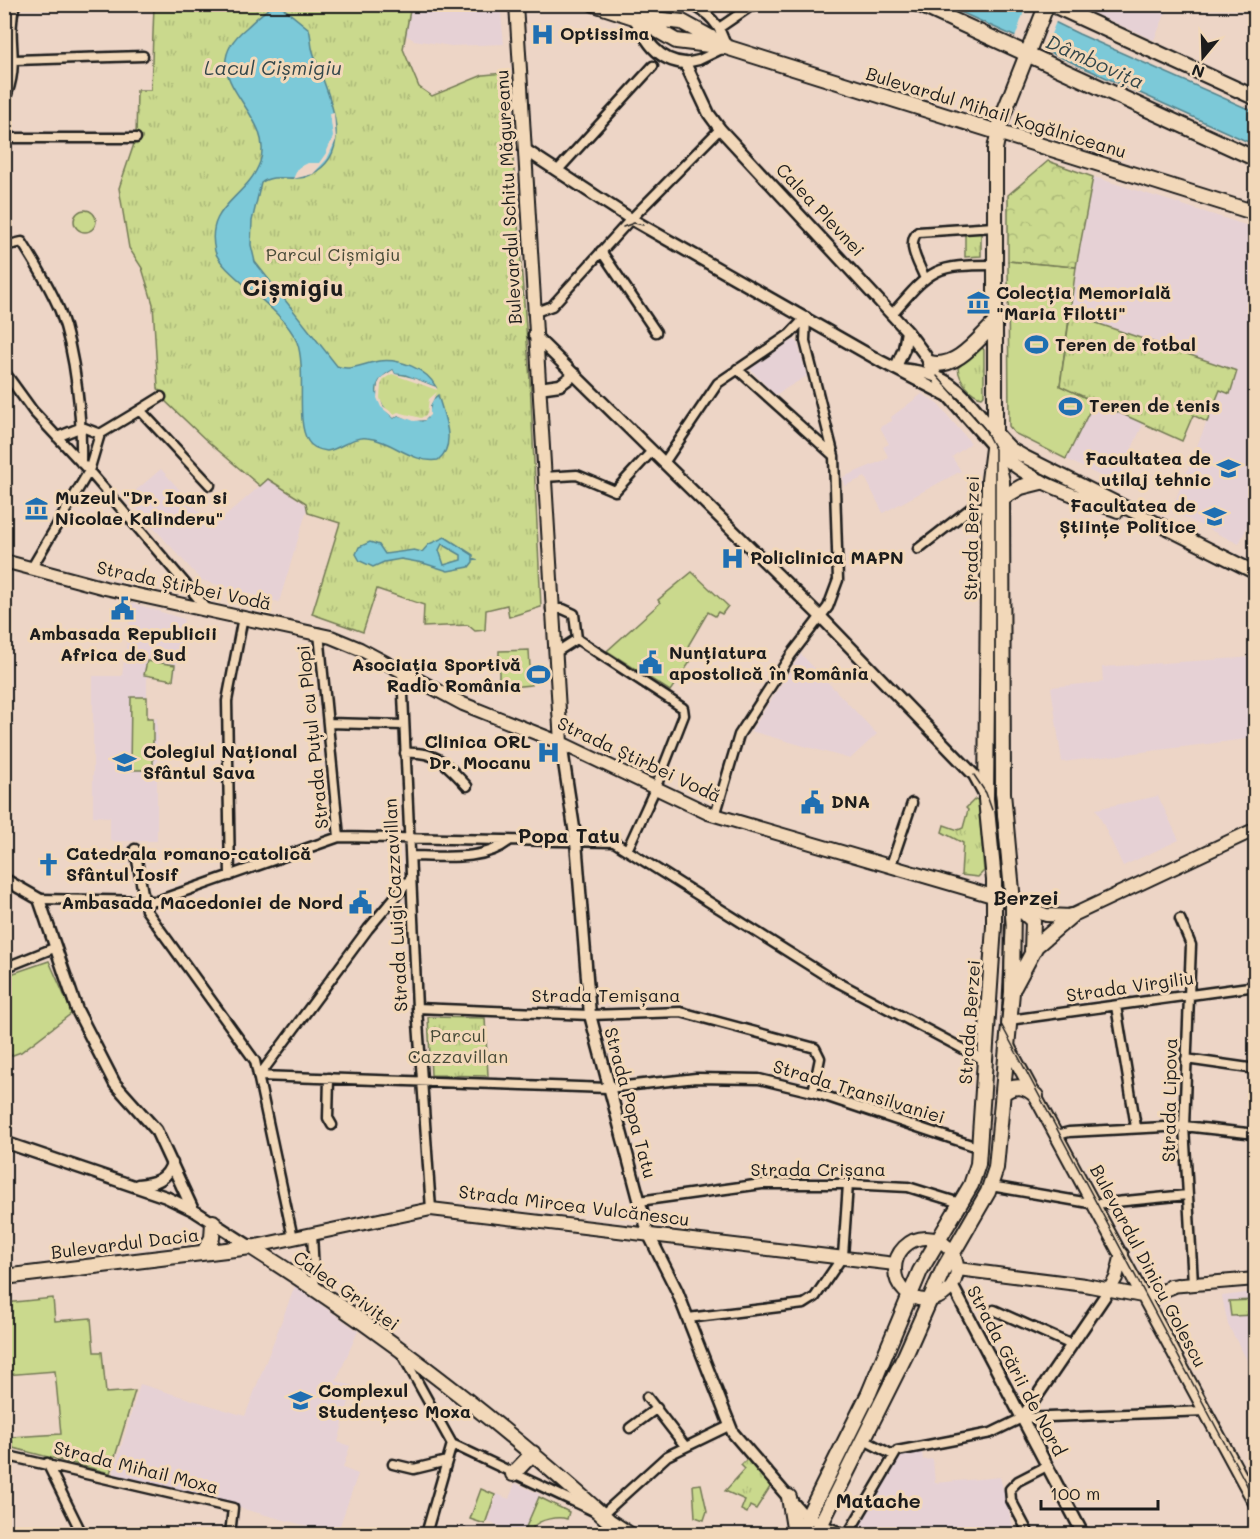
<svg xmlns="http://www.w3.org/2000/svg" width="1260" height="1539" font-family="Mali,sans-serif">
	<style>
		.built { fill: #e6d1d5 }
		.green { fill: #cad98d; stroke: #737a54; stroke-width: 1.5 }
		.forest { fill: url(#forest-crowns); stroke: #737a54; stroke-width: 1.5 }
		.park { fill: url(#park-tufts); stroke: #737a54; stroke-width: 1.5 }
		.water { fill: #7bc9d8; stroke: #55848d; stroke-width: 1.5; fill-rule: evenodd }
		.pier { fill: #edd5c6 }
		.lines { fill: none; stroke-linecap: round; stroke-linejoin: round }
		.stream { stroke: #55848d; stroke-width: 2 }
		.pedestrian-casing { stroke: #1c1c1c; stroke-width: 10 }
		.minor-casing { stroke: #1c1c1c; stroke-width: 13 }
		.tertiary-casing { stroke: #1c1c1c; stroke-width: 15 }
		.secondary-casing { stroke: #1c1c1c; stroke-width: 16 }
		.primary-casing { stroke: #1c1c1c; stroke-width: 18 }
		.pedestrian { stroke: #f2d8b9; stroke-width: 6 }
		.minor { stroke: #f2d8b9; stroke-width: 8 }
		.tertiary { stroke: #f2d8b9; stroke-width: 10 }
		.secondary { stroke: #f2d8b9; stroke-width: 12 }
		.primary { stroke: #f2d8b9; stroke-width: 14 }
		.tram { stroke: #1c1c1c; stroke-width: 1.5 }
		.labels { text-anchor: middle; stroke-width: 6; stroke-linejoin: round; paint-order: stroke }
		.poi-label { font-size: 18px; font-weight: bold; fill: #1c1c1c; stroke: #f2d8b9; text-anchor: start }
		.street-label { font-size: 18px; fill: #1c1c1c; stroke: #f2d8b9 }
		.park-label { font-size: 18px; fill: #484b38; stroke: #f2d8b9 }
		.water-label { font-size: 20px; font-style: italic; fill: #34474b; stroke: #f2d8b9 }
		.neighbourhood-label { font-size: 20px; font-weight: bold; fill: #1c1c1c; stroke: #f2d8b9 }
		.district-label { font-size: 24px; font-weight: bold; fill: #1c1c1c; stroke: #f2d8b9 }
	</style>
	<defs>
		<pattern id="forest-crowns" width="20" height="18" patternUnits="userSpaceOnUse" patternTransform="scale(1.5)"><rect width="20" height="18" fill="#cad98d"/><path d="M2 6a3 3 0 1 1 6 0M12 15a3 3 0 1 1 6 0" fill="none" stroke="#adba79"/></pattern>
		<pattern id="park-tufts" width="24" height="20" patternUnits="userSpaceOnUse" patternTransform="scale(1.5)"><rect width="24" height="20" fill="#cad98d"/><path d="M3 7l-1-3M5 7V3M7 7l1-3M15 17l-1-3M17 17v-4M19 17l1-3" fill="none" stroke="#adba79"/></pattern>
	</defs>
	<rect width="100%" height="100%" fill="#edd5c6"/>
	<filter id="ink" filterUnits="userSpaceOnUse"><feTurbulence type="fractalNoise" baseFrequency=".0167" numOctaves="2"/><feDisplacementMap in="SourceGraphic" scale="12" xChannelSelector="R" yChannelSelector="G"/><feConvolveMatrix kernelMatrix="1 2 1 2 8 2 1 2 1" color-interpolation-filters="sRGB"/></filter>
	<g filter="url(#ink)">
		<path class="built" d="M500,4L504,44L451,46L414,40L404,34L411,5Z
			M1075,5H1169L1154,40Z
			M1047,162L1255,228V510L1239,544L1171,511L1207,421L1193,415L1182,441L1143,424L1116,484L1014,433L1009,426L1007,195Z
			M793,340L797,341L807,376L775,395L750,369Z
			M922,394L936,402L971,443L952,457L961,471L883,513L865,477L844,486L843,477L889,458L883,447L889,444L880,427L892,421L891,417Z
			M161,469L213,527L268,479L308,506L279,602L201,580L127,498Z
			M132,603L184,619L174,680L147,676V718H157V841H110V817L93,816V676H122Z
			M801,654L877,734L850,759L751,731Z
			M1255,657V738L1062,762L1051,687L1103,682L1102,667Z
			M1158,796L1179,840L1123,866L1096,809Z
			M295,1286L358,1331L336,1381L353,1386L338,1442L350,1446L343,1468L358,1474L337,1534L113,1474L140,1384L245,1416Z
			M1255,1292V1375L1228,1325L1222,1296Z
			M922,1452L923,1460L933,1459L935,1483L1000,1477L1015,1534H851L899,1454Z
			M515,1483L540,1494L522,1534L488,1522L497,1494L509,1499Z"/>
		<path class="green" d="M74 221a11 11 0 1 1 22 0a11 11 0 1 1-22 0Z
			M1008,261L1076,267L1060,385L1094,402L1066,459L1014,433L1009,426Z
			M692,572L728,606L722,614L718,612L715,616L708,612L688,646L697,652L670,691L607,651L660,603L658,600Z
			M529,650L531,685L499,688V651Z
			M147,661L175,665L173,680L144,675Z
			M131,697H147V718H153V770H130Z
			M49,961L72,1013L21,1052L5,1058V976Z
			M53,1298L55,1321L91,1318L94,1352H102L106,1393L135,1391L110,1473L13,1448L12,1437L61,1434L55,1371L5,1375V1303Z
			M701,1484L707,1511L704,1520L695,1517L693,1485Z
			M481,1489L495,1495L485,1524L470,1519Z
			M539,1497L569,1512L567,1519C558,1516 540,1519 533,1527L535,1533L540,1534H523Z"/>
		<path class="forest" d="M1048,161L1093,177L1076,267L1008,261V195Z"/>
		<path class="park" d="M154,5H411L403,49L419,87L432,96L483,75L504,73L513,159L530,380L541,607L509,617L507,605L486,610L485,630L475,631L468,625L423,627L424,605L377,589L363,632L312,614L340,523L308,513L306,503L268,479L260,486L206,440L161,397L158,388L153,304L142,268L129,248L119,188L136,138L137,90H151Z
			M981,232V256L965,257V233Z
			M1070,314L1237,371L1230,394L1220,390L1207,422L1193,415L1182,441L1060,386Z
			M981,346L984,350V395L982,397C970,395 959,380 958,368Z
			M975,799L978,800L984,871L978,877L961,875L963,843L942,832L944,825L958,830L963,828L968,810L966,808Z
			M428,1017L485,1018L488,1076L431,1075Z
			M1255,1300V1315L1231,1316L1229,1301Z
			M747,1459L772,1484L756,1509L750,1506L747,1513L741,1510L745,1500L725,1491L745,1469L741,1465Z"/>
		<path class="water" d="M275,5L283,8L309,29C311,36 311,42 312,48C322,85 362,150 310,175C295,183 275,172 261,183L252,221L251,245L255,262L337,366C350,372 365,363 379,361C399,358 427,369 436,387L405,375L395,374L393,370C366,385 377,402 394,418L398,415L422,421L427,418L432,400L438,395C443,414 458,445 438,460C412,464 392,440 367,438C352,436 341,449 327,451C319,450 312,448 308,441C295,422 307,369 297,342C283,307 221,274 215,251C204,205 247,199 260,162C277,111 187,77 246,28C255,20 264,10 275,5Z
			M945,5H1020L1079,34L1255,112V145Z
			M445,537L473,555V562L469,567L448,571L423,563L401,559L384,562L373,567L360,561L356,554L359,547L370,542L379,545L385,554L414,550L422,552L429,544ZM442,544L461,555V560L444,565L439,550Z"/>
		<path class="pier" d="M1026,5L1057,19L1044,52L1015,38Z
			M334,113L336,140L327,159L313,174L293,179L298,168L308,163H319L326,153L333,137L330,114Z
			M393,370L395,374L413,378L436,387L437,390L392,374L384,379L381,385L380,398L383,406L394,414L398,412L421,418L427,414L429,399L437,392L430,406V415L425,420L414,421L398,415L394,418L381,407L377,398L378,384L382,377Z"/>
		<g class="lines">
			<path class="stream" d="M474,559L477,560"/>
			<defs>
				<path id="pedestrian" d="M4,17L14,9"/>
				<path id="minor" d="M636,16L660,4
					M719,28L754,4
					M15,60L143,56
					M685,63L699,60L726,47C721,26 709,12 689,4
					M4,101C22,63 5,40 15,4
					M4,138H136
					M557,171L653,66
					M1249,211L1255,195
					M4,246L22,242C36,264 50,287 60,311C76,355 82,416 81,463
					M601,251L656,332
					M925,279C920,265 905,244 918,232L994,227
					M533,313L552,306L631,219L720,129
					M892,314C932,268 934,265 995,265
					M737,369L834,456
					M4,371L33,411L89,471L208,610
					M140,410L161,397
					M100,434L140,410L210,485
					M57,437L82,427L100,434
					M664,463L718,383L790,334L805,318
					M544,477L577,475L615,491L652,451
					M918,549L971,508L988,507
					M31,569L89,471L100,434
					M551,609H563L574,614L577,639
					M319,633L339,837
					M577,639L683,708L684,715L655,789L628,848
					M555,653L577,639
					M402,672L417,1008L431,1209
					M328,723L404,725
					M405,753C438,751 446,764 467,786
					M715,816L739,735L791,655L828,607L838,580L834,456L805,341L806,317
					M135,849L146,910L255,1061L293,1238
					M411,856C443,856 482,862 509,841
					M891,865L912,803
					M230,876L227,701L243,617
					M39,899L157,901L339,837L614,842L828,977L986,1061
					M1180,919L1191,945L1184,1126L1193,1283
					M4,968L54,948
					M1116,1006L1136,1127
					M417,1008L590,1015L681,1012L815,1048L820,1058L813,1092
					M1009,1020L1256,986
					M1186,1059L1256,1069
					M259,1076L608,1088L696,1078L759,1079L813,1092L980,1148
					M259,1076L368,929L411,878
					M329,1078L328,1118L332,1125
					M1057,1135L1069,1132L1184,1126L1256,1134
					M991,1186L1095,1204L1187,1195
					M639,1201L762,1184H848L908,1187L960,1203
					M312,1234L315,1290
					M994,1310L1072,1345
					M688,1318L804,1304L815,1297L843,1256L848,1184
					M402,1354L452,1444L602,1515L667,1456L729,1426
					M647,1397L685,1446
					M630,1428L657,1408
					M864,1440L893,1455
					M4,1455L233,1508L230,1534
					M47,1463L82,1534
					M393,1464L414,1469L447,1461
					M821,1524L845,1534
					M426,1534L452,1444
					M596,1534L617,1527
					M848,1534L897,1451L991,1433L1022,1418L1206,1411
					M1029,1534L1011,1500L1010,1489L1018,1481L1047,1466"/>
				<path id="tertiary" d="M634,17C646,40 657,61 685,63L709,114L720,129L907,331L925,355L948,396L995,449
					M524,149L631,219L882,362L948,396
					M534,335L821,617L974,775L986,797
					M895,369L904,349L907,331
					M901,369C955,374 962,394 995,432
					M539,388L560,385L575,374
					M561,743L576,841L590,1015L648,1233L677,1291L733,1433L801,1512L821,1524
					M4,879L39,899L77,1010L115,1084L156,1130L193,1210
					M4,1142L166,1197L193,1210L251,1247
					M138,1185C155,1183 167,1180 172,1163
					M953,1287L1083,1534
					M1022,1418L1109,1290"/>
				<path id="secondary" d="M516,4L561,743
					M995,432L1011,449L1023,456L1256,573
					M995,449C1028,482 1075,496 1118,511
					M4,561L105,588L331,637L360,649L463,704L561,743L708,813L1013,902L1046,915L1071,916L1256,829
					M1007,1044L1256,1505
					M895 1269a31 31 0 1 1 62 0a31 31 0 1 1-62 0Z
					M251,1247L431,1209L895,1264
					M958,1269L1085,1285L1142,1296L1155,1294L1177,1285
					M1170,1286L1256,1279
					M1109,1290L1116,1278L1122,1254"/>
				<path id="primary" d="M594,4L634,17L676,41L726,47L1256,213
					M918,4L1256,159
					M1051,4L1256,98
					M642,18L682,22L724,45
					M930,363C956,370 978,339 995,323
					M1002,498L1021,487L1041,482
					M1013,902L1033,921L1032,951
					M1014,987L1036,946L1071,916
					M1003,1093C1015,1084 1026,1086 1036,1096
					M204,1252L212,1238L213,1222
					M4,1277L251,1247C377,1327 498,1420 609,1521L629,1534
					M513,1474L533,1453
					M789,1497L795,1534
					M799,1534L869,1393L920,1271L971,1185L978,1164L994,926V880L986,799L989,480L995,432V149L1001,120L1047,4
					M816,1534L905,1356L943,1270L988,1192L996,1168L1012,992L1013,902L1003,793L1002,481L996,456"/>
			</defs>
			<use href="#pedestrian" class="pedestrian-casing"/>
			<use href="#minor" class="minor-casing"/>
			<use href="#tertiary" class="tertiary-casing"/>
			<use href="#secondary" class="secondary-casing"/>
			<use href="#primary" class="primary-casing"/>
			<use href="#pedestrian" class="pedestrian"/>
			<use href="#minor" class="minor"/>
			<use href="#tertiary" class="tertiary"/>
			<use href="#secondary" class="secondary"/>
			<use href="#primary" class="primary"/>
			<path class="tram" d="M623,227L634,223L643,225
				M937,376L984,428L995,449V789L1006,925L1001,1024L1256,1502
				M974,775L986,793L992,810"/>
		</g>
	</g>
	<defs>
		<symbol id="hospital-bare" viewBox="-9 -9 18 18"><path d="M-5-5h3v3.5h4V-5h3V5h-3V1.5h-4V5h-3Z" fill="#1f6fb2" stroke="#f2d8b9" stroke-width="2.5" paint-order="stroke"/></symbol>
		<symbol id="museum-bare" viewBox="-9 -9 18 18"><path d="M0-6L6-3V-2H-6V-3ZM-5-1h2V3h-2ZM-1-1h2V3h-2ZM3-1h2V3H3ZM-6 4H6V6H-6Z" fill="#1f6fb2" stroke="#f2d8b9" stroke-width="2.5" paint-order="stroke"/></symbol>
		<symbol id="stadium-bare" viewBox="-9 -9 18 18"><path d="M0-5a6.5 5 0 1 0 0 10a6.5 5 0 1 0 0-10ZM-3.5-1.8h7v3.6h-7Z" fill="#1f6fb2" stroke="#f2d8b9" stroke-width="2.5" paint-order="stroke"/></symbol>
		<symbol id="university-bare" viewBox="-9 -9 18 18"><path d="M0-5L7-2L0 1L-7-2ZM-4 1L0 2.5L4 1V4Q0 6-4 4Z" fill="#1f6fb2" stroke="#f2d8b9" stroke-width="2.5" paint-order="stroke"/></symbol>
		<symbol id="civic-bare" viewBox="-9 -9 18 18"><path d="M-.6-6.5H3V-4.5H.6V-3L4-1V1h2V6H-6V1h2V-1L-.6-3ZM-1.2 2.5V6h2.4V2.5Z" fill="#1f6fb2" stroke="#f2d8b9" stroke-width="2.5" paint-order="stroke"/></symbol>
		<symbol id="school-bare" viewBox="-9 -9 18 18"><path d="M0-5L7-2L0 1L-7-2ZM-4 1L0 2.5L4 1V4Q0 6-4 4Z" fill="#1f6fb2" stroke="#f2d8b9" stroke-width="2.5" paint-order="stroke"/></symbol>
		<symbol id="church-bare" viewBox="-9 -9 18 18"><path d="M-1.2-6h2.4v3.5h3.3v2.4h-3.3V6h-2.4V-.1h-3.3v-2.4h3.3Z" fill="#1f6fb2" stroke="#f2d8b9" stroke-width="2.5" paint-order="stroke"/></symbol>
	</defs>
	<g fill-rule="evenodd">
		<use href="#hospital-bare" x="526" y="18" width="33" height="33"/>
		<use href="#museum-bare" x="962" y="286" width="33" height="33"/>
		<use href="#stadium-bare" x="1020" y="328" width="33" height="33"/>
		<use href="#stadium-bare" x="1054" y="390" width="33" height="33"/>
		<use href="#university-bare" x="1212" y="452" width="33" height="33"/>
		<use href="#museum-bare" x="20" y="492" width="33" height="33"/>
		<use href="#university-bare" x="1198" y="500" width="33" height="33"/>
		<use href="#hospital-bare" x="716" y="542" width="33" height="33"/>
		<use href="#civic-bare" x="106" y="592" width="33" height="33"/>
		<use href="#civic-bare" x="634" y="646" width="33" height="33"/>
		<use href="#stadium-bare" x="522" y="658" width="33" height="33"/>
		<use href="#hospital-bare" x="532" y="736" width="33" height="33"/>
		<use href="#school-bare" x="108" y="746" width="33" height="33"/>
		<use href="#civic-bare" x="796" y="786" width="33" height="33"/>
		<use href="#church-bare" x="32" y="848" width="33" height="33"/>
		<use href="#civic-bare" x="344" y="886" width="33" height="33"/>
		<use href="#university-bare" x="284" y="1384" width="33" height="33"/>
	</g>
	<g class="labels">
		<g class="poi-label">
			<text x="560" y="40">Optissima</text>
			<text x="996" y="299">Colecția Memorială<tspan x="996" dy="21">"Maria Filotti"</tspan></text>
			<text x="1055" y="351">Teren de fotbal</text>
			<text x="1089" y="412">Teren de tenis</text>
			<text x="1211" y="465" text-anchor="end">Facultatea de<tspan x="1211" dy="21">utilaj tehnic</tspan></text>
			<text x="55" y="504">Muzeul "Dr. Ioan si<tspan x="55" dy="21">Nicolae Kalinderu"</tspan></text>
			<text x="1196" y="512" text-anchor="end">Facultatea de<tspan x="1196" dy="21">Științe Politice</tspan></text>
			<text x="750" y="564">Policlinica MAPN</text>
			<text x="123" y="640" text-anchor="middle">Ambasada Republicii<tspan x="123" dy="21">Africa de Sud</tspan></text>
			<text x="669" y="659">Nunțiatura<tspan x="669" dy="21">apostolică în România</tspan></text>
			<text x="521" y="671" text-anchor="end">Asociația Sportivă<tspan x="521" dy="21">Radio România</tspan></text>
			<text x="531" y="748" text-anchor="end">Clinica ORL<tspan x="531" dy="21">Dr. Mocanu</tspan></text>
			<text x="143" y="758">Colegiul Național<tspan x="143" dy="21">Sfântul Sava</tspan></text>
			<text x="831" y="808">DNA</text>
			<text x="66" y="860">Catedrala romano-catolică<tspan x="66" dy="21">Sfântul Iosif</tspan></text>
			<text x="343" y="909" text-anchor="end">Ambasada Macedoniei de Nord</text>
			<text x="318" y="1397">Complexul<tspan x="318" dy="21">Studențesc Moxa</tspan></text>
		</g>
		<g class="street-label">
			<text transform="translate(996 113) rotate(17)" y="6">Bulevardul Mihail Kogălniceanu</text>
			<text transform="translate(509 197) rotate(-93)" y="6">Bulevardul Schitu Măgureanu</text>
			<text transform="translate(820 210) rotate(47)" y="6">Calea Plevnei</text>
			<text transform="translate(972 538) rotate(-89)" y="6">Strada Berzei</text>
			<text transform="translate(184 586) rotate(12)" y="6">Strada Știrbei Vodă</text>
			<text transform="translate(313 737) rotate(-96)" y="6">Strada Puțul cu Plopi</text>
			<text transform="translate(639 760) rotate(25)" y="6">Strada Știrbei Vodă</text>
			<text transform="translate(396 905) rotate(-93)" y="6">Strada Luigi Cazzavillan</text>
			<text transform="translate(1130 987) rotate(-8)" y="6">Strada Virgiliu</text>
			<text x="606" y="1002">Strada Temișana</text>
			<text transform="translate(970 1022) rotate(-86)" y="6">Strada Berzei</text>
			<text transform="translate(859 1092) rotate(17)" y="6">Strada Transilvaniei</text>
			<text transform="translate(1170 1100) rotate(-89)" y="6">Strada Lipova</text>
			<text transform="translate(630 1103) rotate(75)" y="6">Strada Popa Tatu</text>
			<text x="818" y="1176">Strada Crișana</text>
			<text transform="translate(574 1206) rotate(7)" y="6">Strada Mircea Vulcănescu</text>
			<text transform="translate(125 1244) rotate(-7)" y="6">Bulevardul Dacia</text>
			<text transform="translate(1148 1266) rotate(62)" y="6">Bulevardul Dinicu Golescu</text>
			<text transform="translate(346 1291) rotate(35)" y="6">Calea Griviței</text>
			<text transform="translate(1016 1371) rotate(62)" y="6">Strada Gării de Nord</text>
			<text transform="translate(136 1468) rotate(14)" y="6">Strada Mihail Moxa</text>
		</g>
		<g class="park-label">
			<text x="333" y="261">Parcul Cișmigiu</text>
			<text x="458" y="1042">Parcul<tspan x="458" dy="21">Cazzavillan</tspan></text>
		</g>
		<g class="water-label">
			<text transform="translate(1095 62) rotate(24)" y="7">Dâmbovița</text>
			<text x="273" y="75">Lacul Cișmigiu</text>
		</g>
		<g class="neighbourhood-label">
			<text x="569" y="843">Popa Tatu</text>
			<text x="1026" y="905">Berzei</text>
			<text x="878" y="1508">Matache</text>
		</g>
		<g class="district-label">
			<text x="293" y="296">Cișmigiu</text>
		</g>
	</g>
	<rect width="1260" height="1539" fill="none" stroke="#f2d8b9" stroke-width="24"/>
	<rect x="12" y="12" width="1236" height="1515" fill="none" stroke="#1c1c1c" stroke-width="2" filter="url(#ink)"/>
	<g transform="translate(1203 57) rotate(199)" stroke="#f2d8b9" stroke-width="4.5" paint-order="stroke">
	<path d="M0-4.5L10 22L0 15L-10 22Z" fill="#1c1c1c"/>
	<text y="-9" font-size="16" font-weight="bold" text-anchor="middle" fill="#1c1c1c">N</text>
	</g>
	<path d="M1041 1500v9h117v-9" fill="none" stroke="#1c1c1c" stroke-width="3"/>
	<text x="1050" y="1500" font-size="18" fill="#1c1c1c" stroke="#f2d8b9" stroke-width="4.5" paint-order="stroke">100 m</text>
</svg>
